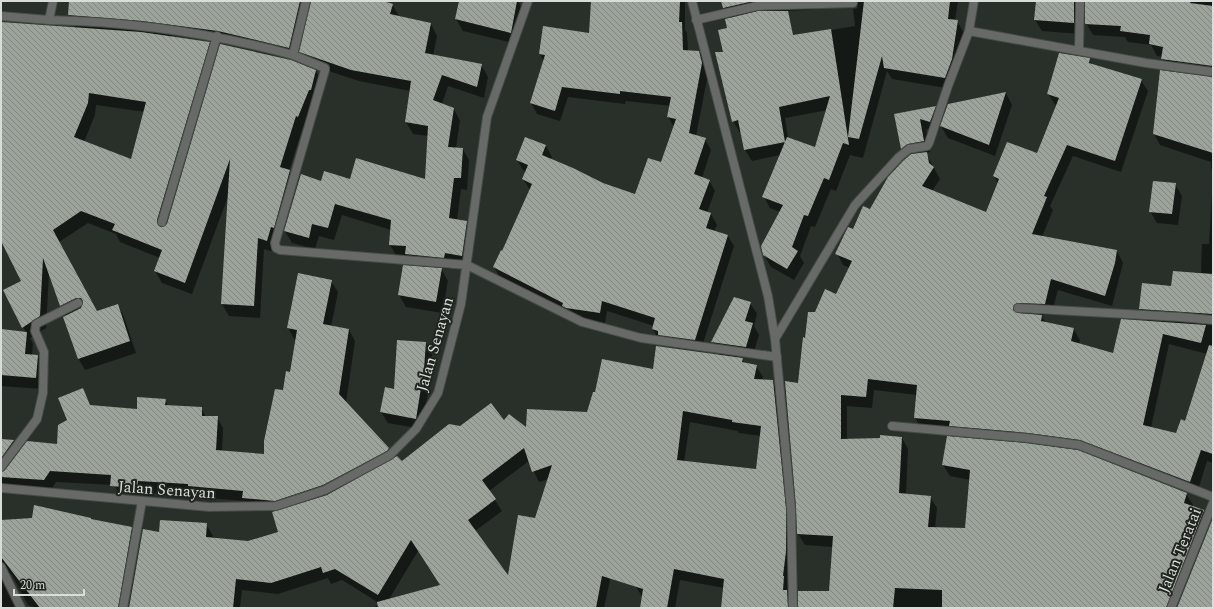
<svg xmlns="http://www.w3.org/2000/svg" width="1214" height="609" font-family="Spectral,serif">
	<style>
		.shadow { fill: #0007; fill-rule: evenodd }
		.building { fill: url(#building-back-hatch); fill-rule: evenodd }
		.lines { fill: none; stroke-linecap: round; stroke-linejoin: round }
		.street-casing { stroke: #454b45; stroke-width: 10 }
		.street { stroke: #676a67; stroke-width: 8 }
		.labels { text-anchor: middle; stroke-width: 4; stroke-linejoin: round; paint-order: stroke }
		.street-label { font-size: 16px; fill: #d9ddd9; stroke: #20251f }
	</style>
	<defs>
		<pattern id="building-back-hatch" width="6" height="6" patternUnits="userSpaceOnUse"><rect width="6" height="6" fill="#9ca39b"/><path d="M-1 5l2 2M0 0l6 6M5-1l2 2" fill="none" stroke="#818680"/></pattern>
	</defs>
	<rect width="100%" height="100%" fill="#292f29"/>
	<path class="shadow" d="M70,1H379L392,4L399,16L431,24L437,36L433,56L481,65L488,77L484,98L448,86L442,104L454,109L460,121L456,148H462L469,160L467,190L461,189L457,220L466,222L473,234L469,267L451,264L450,269L441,268L448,281L442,313L406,307L399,295L413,267L408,257H397L390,245L391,230L342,215L334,240L319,236L315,249L292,243L285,231L322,182L351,180H426L428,136L413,134L406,122L410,91L359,81L307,64L301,52L311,9L307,12L296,60L226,42L172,35V37L209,43L216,54L165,226L168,224L221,45L316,71L322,83L305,128L303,127L289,171L297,183L280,239H278L274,252L264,249L260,318L229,316L222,304L229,194L192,294L162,283L155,271L160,258L120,242L116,234L88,223L59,242L96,312L118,305L124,317L136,353L85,370L78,358L66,316L60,306L49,274L46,328L30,338L33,344L32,355L37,356L44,367L42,389L1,386V330L26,332L23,327L22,282L1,239V23L76,28L69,15ZM96,105L145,112L131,160L84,142L95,115Z
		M460,1H518L524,12L517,44L463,31L456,19Z
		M592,1H685V30L687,33L688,51L699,52L705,62L708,74L696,136L705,139L711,150L702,178L709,180L715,191L707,213L711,214L717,225L714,231L728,236L734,246L701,350L659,340L653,329L654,326L607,311L605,323L573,318L500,277L494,267L503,252L530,190L523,179L526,172L523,170L517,160L526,138L546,146L552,157L550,160L603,184L636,195L662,164L674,127L668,117L671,106L626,101L625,104L568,97L560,121L537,114L531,103L544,62L540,54L590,35Z
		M722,1H958L955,21H957L964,33L958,71L952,89L892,79L887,71L863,158L850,155L836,191L831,189L815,227L811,226L800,256L804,263L794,280L771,267L764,255L780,212L770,208L764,197L780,155L752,161L745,150L742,132L740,133L733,121L723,48L855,26L853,9L858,8L854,1L808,10L764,12L731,19ZM828,110L816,149L788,138L785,118Z
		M1037,1H1213V172L1211,168V162L1160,145L1154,134L1170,73L1162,57L1157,56L1151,45L1128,42L1125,37L1093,35L1086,23V7L1083,8L1080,34L1042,31L1035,20Z
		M1089,59L1093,66L1141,80L1148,91L1121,172L1073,156L1050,206L1053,210L1042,237L1117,251L1123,263L1112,306L1058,290L1051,315H1041L1046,323L1073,328L1080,340L1079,344L1114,354L1148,322L1140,309L1194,274V272L1201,273L1202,244H1209L1213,175V463L1207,461L1197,493L1087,451L1073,450L1186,494L1193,505L1192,507L1203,512L1210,523L1176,608H799L830,592L833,547L805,545L798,534L799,384L806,339L815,314L837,295L850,268L843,265L837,253L871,211L908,158L902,148L895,115L935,107L942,118L937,133L926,129L930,152L926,153L940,179L932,191L987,213L998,183L994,176L1038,154L1056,106L1048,94ZM1169,344L1207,354L1186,422L1176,434L1151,428ZM874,390L917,395L915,418L922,429L954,431L958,438L943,465L950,476L970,480L966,529L935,528L937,508L930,497L906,495L908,449L902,438L847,440V406L872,408Z
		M1006,93L1012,105L995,156L948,138L941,126L949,104Z
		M1175,184L1182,196L1178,225L1157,223L1150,211Z
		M331,281L338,292L331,327L349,330L355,341L346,402L388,448L394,458L402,462L460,427L503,422L527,430L588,413L654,370L719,356L712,342L735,298L750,303L757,314L754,326L759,335L752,358L741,357L745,363L756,366L763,377L762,381H773L779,393L791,520L793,608H722L724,588L680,580L675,608H641L643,598L636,587L629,491L604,608H374L379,603L342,580L331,584L328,578L278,594L242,590L240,608H130L160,534L206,524L213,536V539L249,542L279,533L273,511L250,509L245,501L195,497L194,495L118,492L114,485L56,482L51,490L1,487V460L9,450H6L1,457V440L14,441L20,452L58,445L83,389L91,407L138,410L165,400L169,407L201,408L206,417H217L223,428L222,452L265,455L291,373L297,340L294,339L288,328ZM690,422L738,431L739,433L761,436L756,470L684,462ZM529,461L539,482L549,479L536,519L509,578L475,531L502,511L489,491ZM418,551L441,586L388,601Z
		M426,343L432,354L430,381L422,429L388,423L381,412L385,388L395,390Z
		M1,519L2,521H92L131,528L138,539L126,608H36L28,605L12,575L9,573L3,575L2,581L15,608H1Z"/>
	<path class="building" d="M69,1H300L289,48L218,31L142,21L68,15Z
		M311,1H383L393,4L390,14L431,23L425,53L482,64L477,87L442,75L433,100L454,108L448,147L463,148L461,178H454L449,218L467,221L462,256L445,253L444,258L405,254L406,246L389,245L391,220L335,204L328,228L312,224L309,238L284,231L301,174L321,181L324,171L350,179L356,158L425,179L428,126L405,122L411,81L351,70L299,52Z
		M459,1H517L511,33L455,19Z
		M591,1H680L679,22H682L683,50L699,51L702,63L689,133L706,138L694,174L710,180L699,209L711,213L706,228L728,235L695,340L658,335V331L652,329L655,318L602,301L600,313L566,308L562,306L563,303L493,267L501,250L502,251L532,184L522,179L528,165L516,160L525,137L546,145L542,155L573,168L603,183L635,194L648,158L661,162L676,119L667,117L671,97L620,91V94L562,87L555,111L530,103L545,55L539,54L543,26L589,33Z
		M721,1H754L723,8Z
		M864,1H950L948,19L958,20L952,59L945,78L884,68L882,56L859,139L848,137Z
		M1036,1H1074V23L1034,20Z
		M1085,1H1191L1190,3L1213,6V66L1161,59L1163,47L1149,44L1150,35L1120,31L1121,26L1085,24Z
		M758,11H788L793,35L831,29L849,145L843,143L829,180L824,178L808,216L804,215L792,247L798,251L787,269L763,255L761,246L783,205L762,197L787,137L815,147L830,96L779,107L785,142L744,150L738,120L732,122L715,52H723L718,30L727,28L725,19Z
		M1,22L141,32L210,42L157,220L158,225L161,227L167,224L220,44L291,60L316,70L311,90H309L298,117L296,116L280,167L290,170L274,228L271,227L267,241L258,238L254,306L221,304L230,159L185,283L154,271L162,250L112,230L115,224L81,211L53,230L97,311L118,304L130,341L78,359L63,317L81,308L83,301L81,298H76L60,306L43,258L40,316L22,328L3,290L21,281L1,241ZM89,93L146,102L131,159L74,137L88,103Z
		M1059,53L1090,58L1089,63L1142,79L1115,161L1067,145L1044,196L1047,197L1032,234L1117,250L1115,263L1105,296L1051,279L1045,304L1018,303L1014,305L1013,310L1018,313L1042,315L1041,321L1074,328L1071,341L1113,353L1121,319L1206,325L1201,343L1163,334L1143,425L1176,433L1181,419L1185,421L1209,345L1213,346V454L1201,450L1190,482L1080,440L1028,433L949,426L950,421L914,418L917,385L868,379L866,397L841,395V439L880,438V435L902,437L899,493L931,496L928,527L965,528L970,470L942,465L947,436L1026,443L1078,450L1187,493L1184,503L1204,510L1166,608H942V590L895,588L893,608H798V591H829L833,536L797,534L796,507L785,381L798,383L803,337L805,338L808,312H815L825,289L836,294L852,261L835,254L845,233L848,227L853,229L863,206L870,209L888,177L903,161L911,154L927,152L929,163L934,167L922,186L986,212L999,179L993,176L1007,142L1037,153L1059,98L1047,94Z
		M1160,70L1213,77V153L1153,134Z
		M1006,92L989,145L940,126L948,104Z
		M936,106L930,122L920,119L924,141L908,144L901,149L894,114Z
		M1153,181L1176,183L1172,214L1149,212Z
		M403,265L442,268L436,302L398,295Z
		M1173,271L1213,274V314L1139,309L1142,283L1171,286Z
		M298,273L332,280L323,324L349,329L339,394L389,448L387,451L323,485L275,501L242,498L243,491L188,486V484L138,481L137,488L110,486L111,475L50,471L44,480L1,477V472L5,470L27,441L57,444L58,425L67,420L58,398L83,388L90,405L137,409V397L166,399L165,405L202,407V416H218L216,450L264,454V441L275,389L283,390L286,371L290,372L297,330L287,328Z
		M734,297L751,302L745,321L753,323L746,347L711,342Z
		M1,329L27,332L25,354L38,355L36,378L1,375Z
		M397,340L426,342L424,369L416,419L380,412L385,387L394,389Z
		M656,346L743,358L742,362L757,365L754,379L773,380L786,508V551L783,576H784L783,590H787L788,608H721L724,579L674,569L667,608H640L643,589L602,576L596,608H378L377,602L440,585L411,540L378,595L335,569L323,573L321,567L271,583L236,579L233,608H129L143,529L159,532L160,520L207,523L206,537L248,541L278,532L272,512L327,495L397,456L402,461L449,424L460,426L491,403L504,420L509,414L526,427L527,409L587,412L593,392H595L602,359L653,369ZM683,411L732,420V422L761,426L756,469L677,460ZM524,448L532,472L552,465L535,518L518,515L508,575L468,520L496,499L482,480Z
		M1,439L14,440L1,458Z
		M34,505L91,518V519L132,527L118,608H40L1,557V520L32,518Z
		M1213,518V608H1177Z"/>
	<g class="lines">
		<defs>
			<path id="street" d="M53,1L49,20C132,22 213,33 293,55L306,1
				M692,1L768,296L775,339L791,508L793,608
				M1,16L49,20
				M696,20L757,6L853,3
				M969,31L1146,63L1213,72
				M1079,50L1080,1
				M293,55L325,68V70L275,243L276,248L280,250L467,265L582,322L641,338L777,357
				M162,222L217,36
				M1018,308L1180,317L1213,320
				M775,339L855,205L899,157L909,149L927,146L929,143L948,86L969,31L974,1
				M892,426L1027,438L1079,445L1213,497
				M1,467L37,419L43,393L44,352L35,331L36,324L78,303
				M1,488L209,507L276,506L325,490L390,455L416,429L438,393L461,304L487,117L528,1
				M1,567L21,608
				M123,608L142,501
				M1171,608L1213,503"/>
		</defs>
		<use href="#street" class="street-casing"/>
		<use href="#street" class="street"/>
	</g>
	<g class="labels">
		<g class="street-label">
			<text transform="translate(434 344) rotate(-74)" y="6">Jalan Senayan</text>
			<text transform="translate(167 489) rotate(4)" y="6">Jalan Senayan</text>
			<text transform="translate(1179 550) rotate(-68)" y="6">Jalan Teratai</text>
		</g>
	</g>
	<rect width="1214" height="609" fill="none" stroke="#d9ddd9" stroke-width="4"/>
	<path d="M14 589v6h70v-6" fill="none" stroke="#d9ddd9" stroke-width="2"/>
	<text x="20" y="589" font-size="12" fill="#d9ddd9" stroke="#20251f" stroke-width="3" paint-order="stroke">20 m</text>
</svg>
